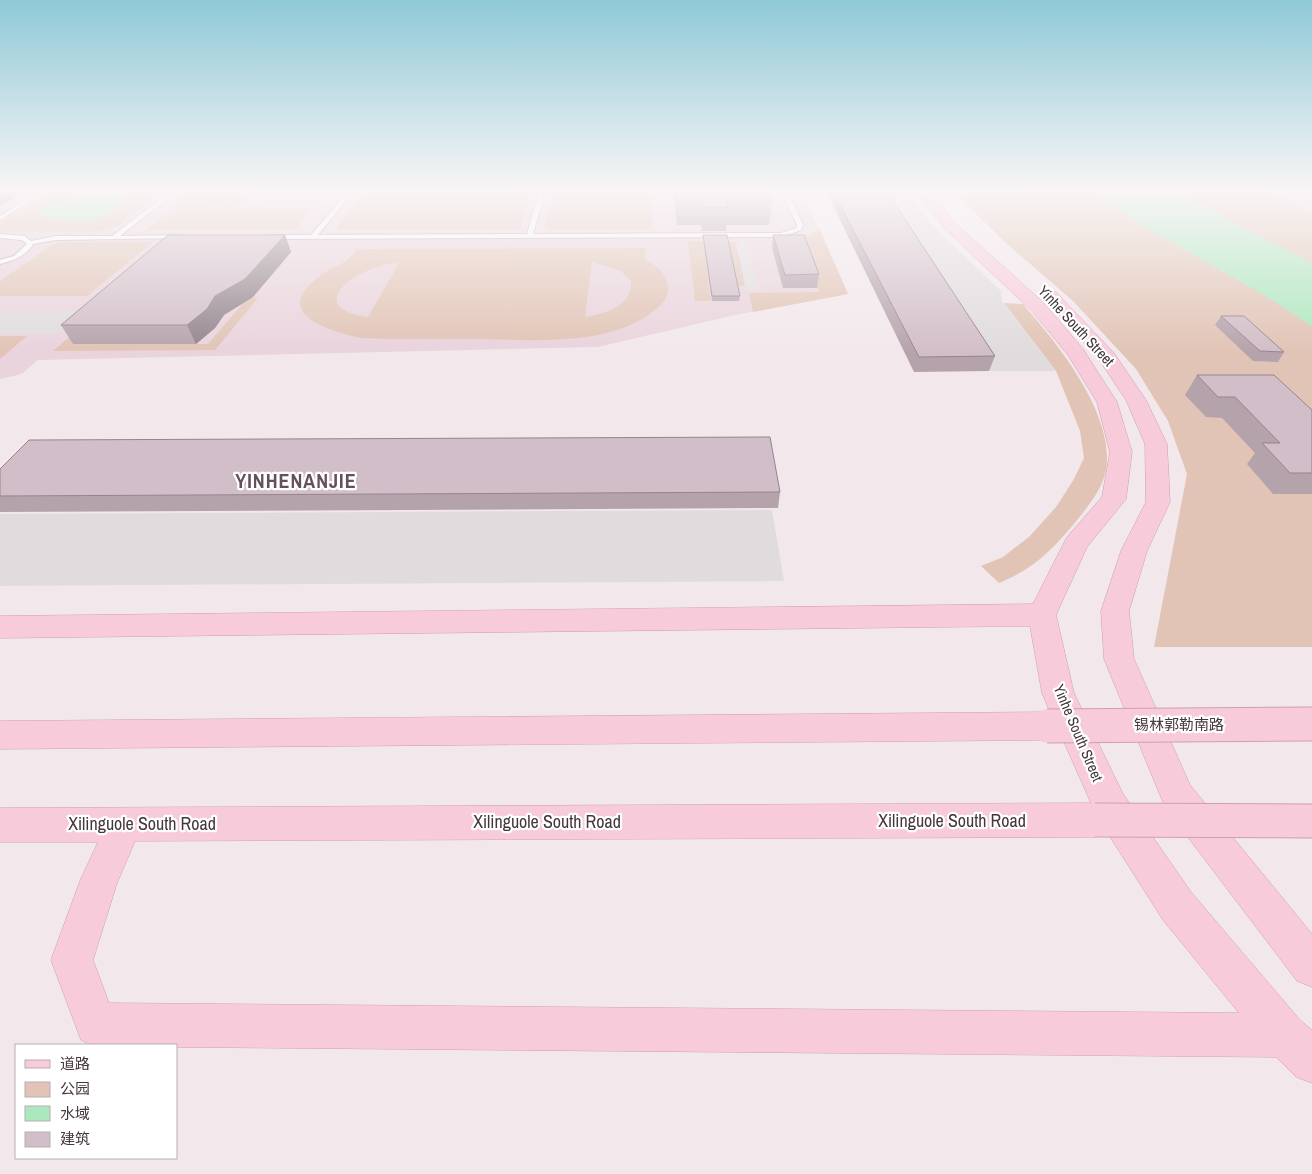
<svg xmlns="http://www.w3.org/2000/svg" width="1312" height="1174" font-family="'Archivo Narrow','Noto Sans SC',sans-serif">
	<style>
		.education { fill: #e9d3dc }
		.green { fill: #e1c4b5; fill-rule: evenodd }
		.parking { fill: #e0dcde }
		.water { fill: #abe8bd }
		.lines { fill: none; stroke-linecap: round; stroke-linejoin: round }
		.service-casing { stroke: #bcabb3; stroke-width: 2 }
		.secondary-casing { stroke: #cf9eb1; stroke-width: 1 }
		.service { fill: #fff; fill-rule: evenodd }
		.secondary { fill: #f8cbdb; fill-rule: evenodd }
		.secondary-bridge-casing { stroke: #cf9eb1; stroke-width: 35; stroke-linecap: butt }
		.secondary-bridge { stroke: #f8cbdb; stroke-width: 33 }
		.wall { fill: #b5a3ac }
		.shaded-wall { fill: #93858c }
		.building { fill: #d2bec8; stroke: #93858c }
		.labels { text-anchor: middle; stroke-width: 4.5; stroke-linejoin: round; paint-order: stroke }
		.street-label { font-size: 15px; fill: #44373e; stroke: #fff }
		.near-street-label { font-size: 18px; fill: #44373e; stroke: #fff }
		.district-label { font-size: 20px; font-weight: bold; letter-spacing: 1px; fill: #66505b; stroke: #fff }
	</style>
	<rect width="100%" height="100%" fill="#f2e8ec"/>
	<path class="education" d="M0,189H801L848,294L735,315L598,347L38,360L22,374L0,379Z"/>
	<path class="green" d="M56,189H167L118,226L96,232H0V223Z
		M191,189H257L237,208H314L294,230H147L183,202H219L213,207L217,208L224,202L175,201Z
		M367,189H534L520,229H338L337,227Z
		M554,189H652V230H550L545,227Z
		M954,189H1259L1312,213V647H1154L1187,474L1168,421L1136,369L1073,301L1006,243L962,200Z
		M820,230L848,294L753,312L749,293L819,292L800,238Z
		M688,241H703L711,301H695Z
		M62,242H153L87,296H0V281L52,245Z
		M728,242H736L746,286H736Z
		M645,248V260C657,265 667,274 668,288C668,298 663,304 655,310C608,349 526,339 468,339C433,339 397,340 362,338C333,332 270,315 317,278C333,265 346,266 357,249ZM592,262L621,271L631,281C633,306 604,314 585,317ZM399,263L368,317C298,307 362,263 399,263Z
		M251,298H258L215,350L53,351L110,302H119L72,344H208L244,302Z
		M1004,303L1023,304C1057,343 1119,419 1105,474C1100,493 1085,510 1073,525C1049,553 1033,569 999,583L981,566L1003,557L1030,536L1056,507L1074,479L1084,458L1080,431L1056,371Z
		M0,336H27L0,359Z"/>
	<path class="parking" d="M282,189H326L313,204H266Z
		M874,189H906L918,208L938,231L1001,291L1002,301L1056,371H989Z
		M736,242H747L759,291H746Z
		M0,311H85L57,334H0Z
		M772,510L784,581L0,586V514Z"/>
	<path class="water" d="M86,189H135L121,196L122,203C113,218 86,222 70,222L74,219L47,218L36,214L40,210L86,193L88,191Z
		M1091,189H1177L1236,224L1312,263V326L1272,300L1140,224Z"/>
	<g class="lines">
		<defs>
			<path id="service" d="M43,189H50L0,220V216Z
				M174,189H180L120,236L180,235L182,236V238L56,240L33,244C27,256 12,261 0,264V260L14,256L27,244L22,240L0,238V234L24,236L31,241L56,236H112Z
				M350,189H356L318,235L527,234L540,189H546L533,234L781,233L796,228L797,225L780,189H786L803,225L801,230L782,237L271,239L268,237L271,235H311Z"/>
			<path id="secondary" d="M914,189H928L956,224L1044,303L1083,349L1117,402L1132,452L1126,499L1087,547L1056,615L1074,693L1123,794L1191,892L1300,1020L1312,1030V1083L1296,1077L1276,1057L176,1047V1045H92L81,1040L51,960L80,881L98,842H0V808L1091,803L1060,733L1059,736L1047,740L0,749V721L1047,712L1051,714L1042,693L1030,626L0,638V616L1033,604L1067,537L1102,497L1110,452L1097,402L1068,355L1032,311L946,230ZM1107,832L1163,920L1239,1013L109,1003L93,960L117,883L135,841L1095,837Z
				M1264,189H1282L1312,202V211L1266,192Z
				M1050,291L1056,292L1114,353L1146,400L1167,444L1170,502L1147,551L1129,611L1134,659L1190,785L1312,934V987L1297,981L1165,807L1104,659L1101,611L1121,551L1146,502L1145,444L1126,400L1100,361L1042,296L1044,292Z"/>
		</defs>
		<use href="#service" class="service-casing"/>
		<use href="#secondary" class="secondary-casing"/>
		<use href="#service" class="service"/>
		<use href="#secondary" class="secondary"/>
		<defs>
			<path id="secondary-bridge" d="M1047,726L1312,724
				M1095,820L1312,821"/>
		</defs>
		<use href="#secondary-bridge" class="secondary-bridge-casing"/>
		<use href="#secondary-bridge" class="secondary-bridge"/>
	</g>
	<path class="wall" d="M673,189H768L772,201L769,225H726V231H702L701,225H677Z
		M825,189H885L995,356L989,371L914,372Z
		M285,235L291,252L253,297L224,315L215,328L196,344H73L61,325Z
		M703,235L740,296L739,301H712L703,239Z
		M773,235L819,274L817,288H783L772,248Z
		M1221,316L1284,352L1278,362L1253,361L1215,325Z
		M1197,375L1312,410V494H1273L1247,464L1255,453L1222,418L1206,417L1185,395Z
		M0,469L780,492L778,508L0,512Z"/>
	<path class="shaded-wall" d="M0,189H29L0,206Z
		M285,235L291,252L253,297L224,315L215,328L196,344L187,325L215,296Z"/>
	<path class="building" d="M676,189H768L772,201H726L727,207H703L702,201H678Z
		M832,189H885L995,356L919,357Z
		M168,235H285L245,279L215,296L207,309L187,325H61Z
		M703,235H727L740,296H712Z
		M773,235H804L819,274L785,275Z
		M1221,316H1244L1284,352L1260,351Z
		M1197,375H1274L1312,410V473H1290L1262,443H1280L1235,397H1218Z
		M770,437L780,492L0,496V469L29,440Z"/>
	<linearGradient id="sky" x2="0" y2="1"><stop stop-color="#8fc9d7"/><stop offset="0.54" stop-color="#f9f5f6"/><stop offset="1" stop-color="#f9f5f6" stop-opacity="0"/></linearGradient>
	<rect width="1312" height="353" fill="url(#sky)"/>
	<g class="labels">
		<g class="street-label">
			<text transform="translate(1076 326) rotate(47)" y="5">Yinhe South Street</text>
			<text x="1179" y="730">锡林郭勒南路</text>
			<text transform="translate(1078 733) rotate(67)" y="5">Yinhe South Street</text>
		</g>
		<g class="near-street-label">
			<text x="952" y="827">Xilinguole South Road</text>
			<text x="547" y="828">Xilinguole South Road</text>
			<text x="142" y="830">Xilinguole South Road</text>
		</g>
		<g class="district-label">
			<text x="296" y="488">YINHENANJIE</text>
		</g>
	</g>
	<rect x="15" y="1044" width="162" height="115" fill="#ffffff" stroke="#b4afb2"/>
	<rect x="25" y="1060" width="25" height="8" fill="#f8cbdb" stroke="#b4afb2"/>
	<text x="60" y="1069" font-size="15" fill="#44373e">道路</text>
	<rect x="25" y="1082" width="25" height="15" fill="#e1c4b5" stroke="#b4afb2"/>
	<text x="60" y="1094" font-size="15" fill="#44373e">公园</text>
	<rect x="25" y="1106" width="25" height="15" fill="#abe8bd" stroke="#b4afb2"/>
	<text x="60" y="1119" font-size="15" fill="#44373e">水域</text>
	<rect x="25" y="1132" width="25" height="15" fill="#d2bec8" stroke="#b4afb2"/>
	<text x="60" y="1144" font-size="15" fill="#44373e">建筑</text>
</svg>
